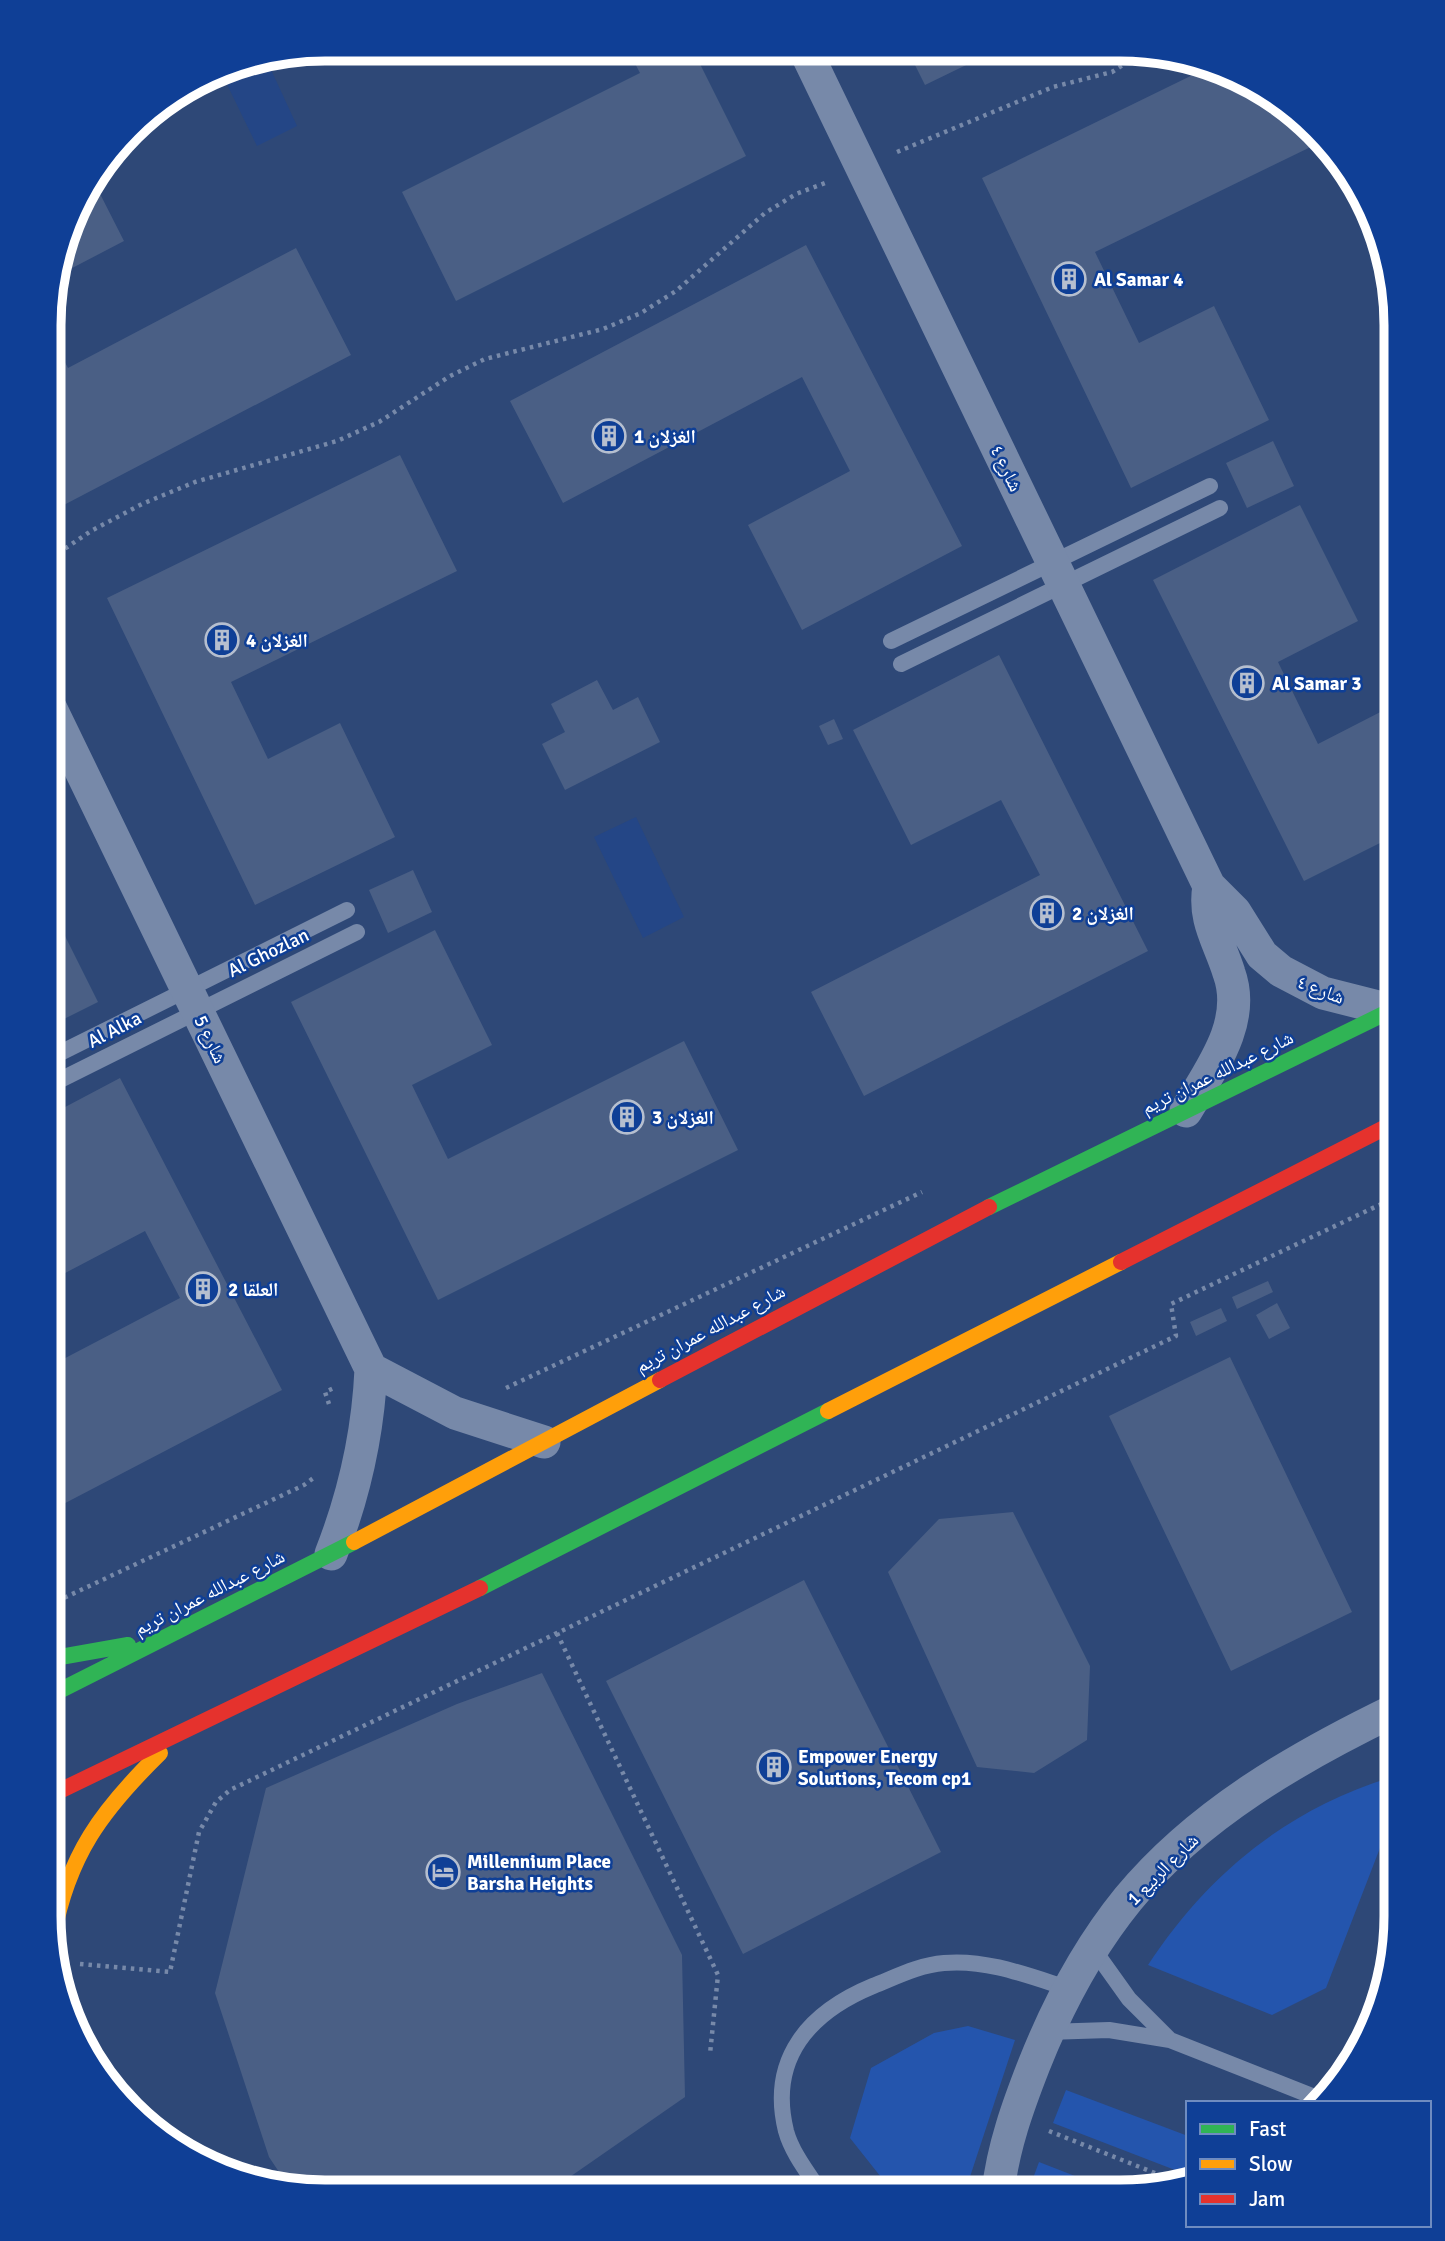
<svg xmlns="http://www.w3.org/2000/svg" width="1445" height="2241" font-family="Signika,'Noto Naskh Arabic',sans-serif">
	<style>
		.green { fill: #2455ad }
		.water { fill: #244686 }
		.building { fill: #4a5f85 }
		.lines { fill: none; stroke-linecap: round; stroke-linejoin: round }
		.path { stroke: #7789a9; stroke-width: 4.5; stroke-dasharray: 3.5 5; stroke-linecap: butt }
		.lane { stroke: #7789a9; stroke-width: 16 }
		.street { stroke: #7789a9; stroke-width: 33 }
		.fast { stroke: #30b455; stroke-width: 16 }
		.slow { stroke: #ff9f0a; stroke-width: 16 }
		.jam { stroke: #e5322d; stroke-width: 16 }
		.labels { text-anchor: middle; stroke-width: 5; stroke-linejoin: round; paint-order: stroke }
		.poi-label { font-size: 19px; font-weight: bold; fill: #fff; stroke: #0f3f96; text-anchor: start }
		.street-label { font-size: 19px; fill: #fff; stroke: #0f3f96 }
		.rim { fill: none; stroke: #fff; stroke-width: 9 }
	</style>
	<rect width="100%" height="100%" fill="#2e4877"/>
	<path class="green" d="M1395,1776V1809L1326,1988L1272,2015L1148,1965C1209,1872 1289,1808 1395,1776Z
		M968,2026L1015,2040L965,2192L892,2191L850,2138L871,2068L934,2033Z
		M1066,2090L1188,2136V2175L1053,2123Z
		M1039,2162L1116,2192H1028Z"/>
	<path class="water" d="M267,61L297,126L257,146L220,70Z
		M636,817L684,917L643,938L594,837Z"/>
	<path class="building" d="M628,50H693L746,156L456,301L402,192L640,73Z
		M908,51H995L925,85Z
		M1211,66L1225,70L1287,106L1323,141L1095,252L1139,343L1214,306L1269,420L1131,488L982,178Z
		M94,182L124,241L55,277L78,203Z
		M806,245L962,546L802,630L748,525L850,471L802,377L563,503L510,401Z
		M296,248L351,355L60,507L51,489V336L68,368Z
		M1273,441L1294,486L1247,508L1226,463Z
		M400,455L457,571L231,682L268,759L340,723L395,837L255,905L107,598Z
		M1300,505L1358,621L1278,662L1318,744L1396,704V835L1304,881L1153,580Z
		M999,655L1148,951L864,1096L811,992L1040,875L1001,800L911,845L853,730Z
		M597,680L613,710L638,697L660,742L565,790L542,744L565,732L551,704Z
		M834,719L843,739L828,745L819,726Z
		M413,870L432,912L388,933L369,890Z
		M50,906L98,1002L50,1026Z
		M435,930L492,1045L412,1085L448,1159L684,1041L738,1150L438,1300L291,1002Z
		M120,1078L282,1390L50,1511V1366L180,1298L145,1231L50,1281V1115Z
		M1268,1281L1273,1292L1237,1309L1232,1297Z
		M1277,1303L1290,1328L1269,1339L1256,1315Z
		M1221,1308L1227,1321L1196,1336L1190,1322Z
		M1230,1357L1352,1612L1231,1671L1109,1416Z
		M1013,1512L1090,1666L1087,1740L1034,1773L977,1767L888,1572L939,1519Z
		M804,1580L941,1852L743,1954L606,1681Z
		M542,1673L682,1955L685,2097L551,2190H291L269,2157L215,1993L266,1788L457,1704Z"/>
	<g class="lines">
		<path class="path" d="M897,152L1053,87L1112,72L1144,51
			M51,558L91,531L142,504L195,482L337,441L379,422L450,376L485,359L603,329L641,313L676,291L765,213L796,194L828,182
			M506,1388L922,1192
			M329,1404L325,1392L334,1388
			M49,1605L304,1485L316,1476
			M557,1633L718,1975L710,2054
			M80,1964L170,1972L199,1832L216,1802L230,1790L1176,1336L1171,1304L1396,1197
			M1049,2131L1175,2181"/>
		<path class="lane" d="M891,641L1210,486
			M901,664L1220,508
			M50,1058L347,910
			M50,1085L357,932
			M1094,1950L1129,1999L1168,2038
			M1047,2032L1109,2030L1170,2040L1322,2100
			M820,2191C808,2173 792,2153 786,2131C768,2058 810,2012 873,1986C896,1977 919,1965 944,1963C987,1959 1029,1976 1070,1989"/>
		<path class="street" d="M805,50L1209,886L1235,912L1262,955L1281,971L1323,993L1390,1010
			M51,709L371,1369C368,1435 355,1493 331,1554
			M1186,1111C1210,1070 1247,1023 1229,973C1219,941 1203,920 1209,886
			M371,1369L455,1413L544,1442
			M998,2192C1003,2147 1018,2106 1034,2065C1057,2007 1089,1947 1128,1899C1198,1814 1298,1757 1395,1710"/>
		<path class="fast" d="M989,1207L1396,1008
			M480,1588L828,1411
			M49,1659L128,1645
			M49,1696L354,1542"/>
		<path class="slow" d="M828,1411L1121,1262
			M354,1542L660,1380
			M53,1937C68,1855 102,1810 160,1753"/>
		<path class="jam" d="M1121,1262L1396,1122
			M660,1380L989,1207
			M49,1796L480,1588"/>
	</g>
	<defs>
		<symbol id="building-ring" viewBox="-11 -11 22 22"><circle r="9.5" fill="#0f3f96" stroke="#b6bfcf" stroke-width="1.5"/><path d="M-4-6H4V6H1V3H-1V6H-4ZM-2.5-4.3h1.7v1.8h-1.7ZM.8-4.3h1.7v1.8H.8ZM-2.5-1h1.7V.8h-1.7ZM.8-1h1.7V.8H.8Z" fill="#b6bfcf"/></symbol>
		<symbol id="hotel-ring" viewBox="-11 -11 22 22"><circle r="9.5" fill="#0f3f96" stroke="#b6bfcf" stroke-width="1.5"/><path d="M-6-4.5h1.5V1H6V5H4.5V3h-9V5H-6ZM-4 0a1.8 1.8 0 1 1 3.6 0ZM.5 0V-2.5h3Q6-2.5 6 0Z" fill="#b6bfcf"/></symbol>
	</defs>
	<g fill-rule="evenodd">
		<use href="#building-ring" x="1050" y="260" width="38" height="38"/>
		<use href="#building-ring" x="590" y="417" width="38" height="38"/>
		<use href="#building-ring" x="203" y="621" width="38" height="38"/>
		<use href="#building-ring" x="1228" y="664" width="38" height="38"/>
		<use href="#building-ring" x="1028" y="894" width="38" height="38"/>
		<use href="#building-ring" x="608" y="1098" width="38" height="38"/>
		<use href="#building-ring" x="184" y="1270" width="38" height="38"/>
		<use href="#building-ring" x="755" y="1748" width="38" height="38"/>
		<use href="#hotel-ring" x="424" y="1853" width="38" height="38"/>
	</g>
	<g class="labels">
		<g class="poi-label">
			<text x="1094" y="286">Al Samar 4</text>
			<text x="634" y="443">الغزلان 1</text>
			<text x="246" y="647">الغزلان 4</text>
			<text x="1272" y="690">Al Samar 3</text>
			<text x="1072" y="920">الغزلان 2</text>
			<text x="652" y="1124">الغزلان 3</text>
			<text x="228" y="1296">العلقا 2</text>
			<text x="798" y="1763">Empower Energy<tspan x="798" dy="22">Solutions, Tecom cp1</tspan></text>
			<text x="467" y="1868">Millennium Place<tspan x="467" dy="22">Barsha Heights</tspan></text>
		</g>
		<g class="street-label">
			<text transform="translate(1007 468) rotate(64)" y="7">شارع ٤</text>
			<text transform="translate(268 952) rotate(-26)" y="7">Al Ghozlan</text>
			<text transform="translate(1321 989) rotate(21)" y="7">شارع ٤</text>
			<text transform="translate(114 1029) rotate(-27)" y="7">Al Alka</text>
			<text transform="translate(211 1039) rotate(64)" y="7">شارع 5</text>
			<text transform="translate(1217 1072) rotate(-26)" y="7">شارع عبدالله عمران تريم</text>
			<text transform="translate(710 1328) rotate(-28)" y="7">شارع عبدالله عمران تريم</text>
			<text transform="translate(209 1592) rotate(-27)" y="7">شارع عبدالله عمران تريم</text>
			<text transform="translate(1162 1869) rotate(-45)" y="7">شارع الربيع 1</text>
		</g>
	</g>
	<path d="M0 0H1445V2241H0ZM325 61H1120A264 264 0 0 1 1384 325V1916A264 264 0 0 1 1120 2180H325A264 264 0 0 1 61 1916V325A264 264 0 0 1 325 61Z" fill="#0f3f96" fill-rule="evenodd"/>
	<path class="rim" d="M325 61H1120A264 264 0 0 1 1384 325V1916A264 264 0 0 1 1120 2180H325A264 264 0 0 1 61 1916V325A264 264 0 0 1 325 61Z"/>
	<rect x="1186" y="2101" width="245" height="126" fill="#0f3f96" stroke="#6f8cc0" stroke-width="2"/>
	<rect x="1200" y="2124" width="35" height="10" fill="#30b455" stroke="#6f8cc0" stroke-width="2"/>
	<text x="1249" y="2136" font-size="21" fill="#ffffff">Fast</text>
	<rect x="1200" y="2159" width="35" height="10" fill="#ff9f0a" stroke="#6f8cc0" stroke-width="2"/>
	<text x="1249" y="2171" font-size="21" fill="#ffffff">Slow</text>
	<rect x="1200" y="2194" width="35" height="10" fill="#e5322d" stroke="#6f8cc0" stroke-width="2"/>
	<text x="1249" y="2206" font-size="21" fill="#ffffff">Jam</text>
</svg>
